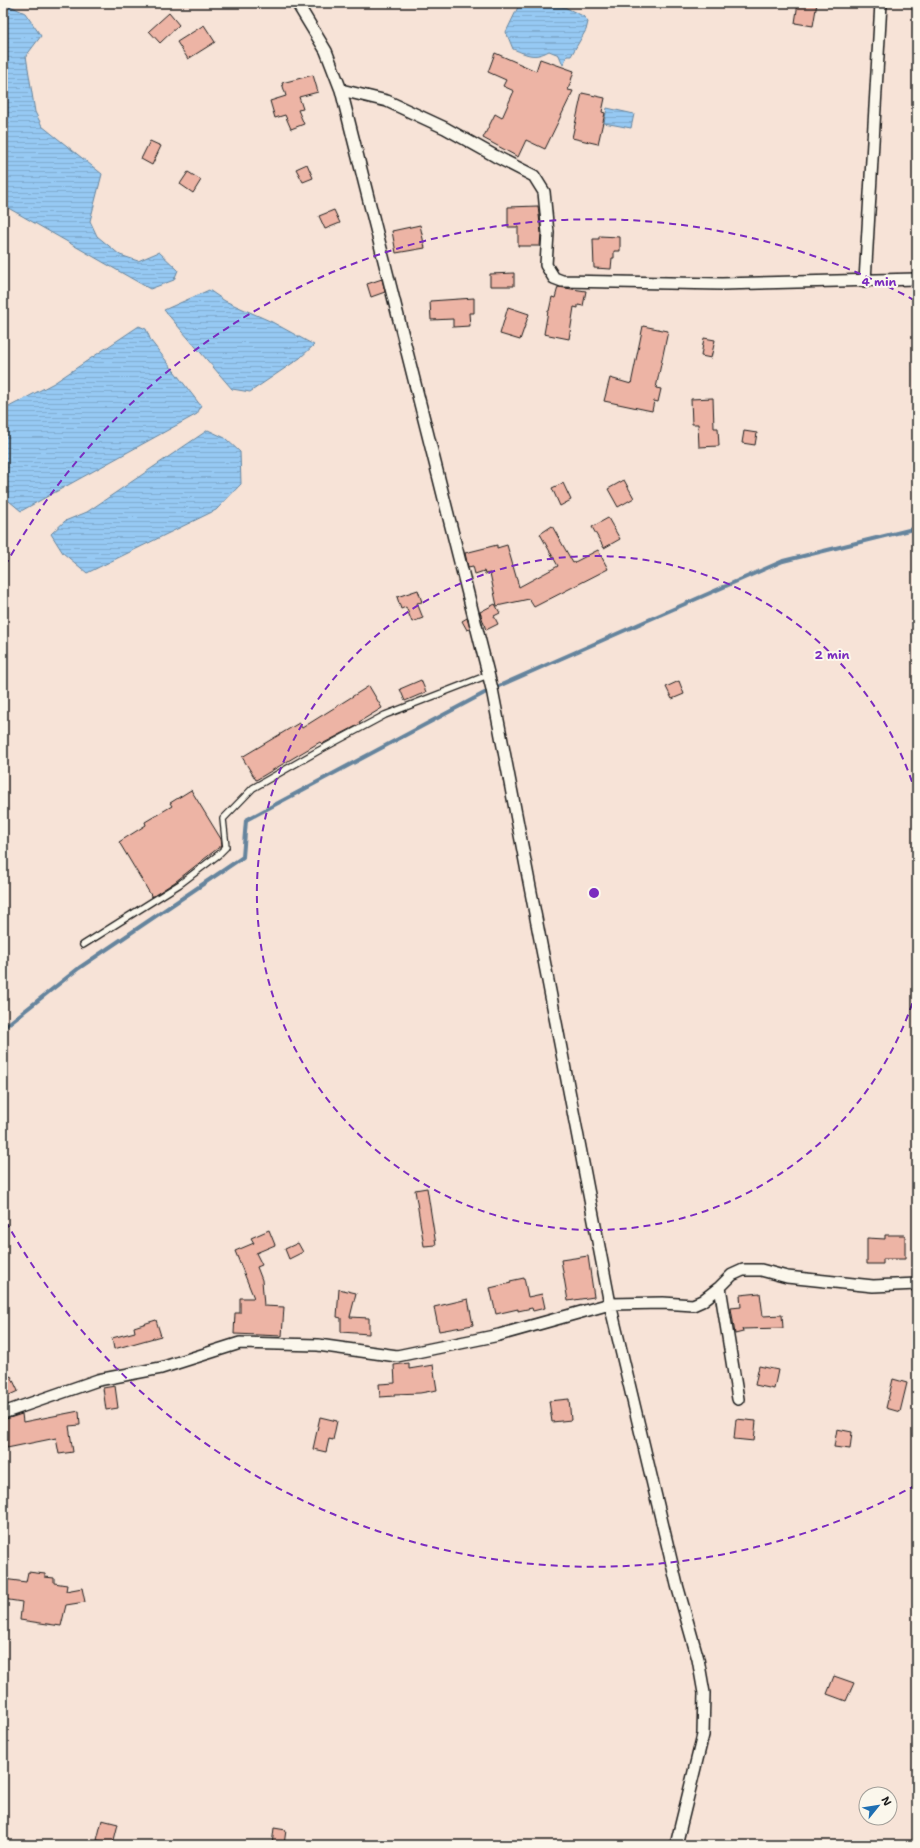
<svg xmlns="http://www.w3.org/2000/svg" width="920" height="1848" font-family="'Shantell Sans',sans-serif">
	<style>
		.water { fill: url(#water-rules); stroke: #65849d }
		.lines { fill: none; stroke-linecap: round; stroke-linejoin: round }
		.stream { stroke: #65849d; stroke-width: 4 }
		.building { fill: #edb4a5; stroke: #1c1c1c }
		.service-casing { stroke: #1c1c1c; stroke-width: 8 }
		.minor-casing { stroke: #1c1c1c; stroke-width: 14 }
		.service { stroke: #fbf7ec; stroke-width: 5.5 }
		.minor { stroke: #fbf7ec; stroke-width: 11 }
		.ring { fill: none; stroke: #7b2cbf; stroke-width: 2; stroke-dasharray: 7 5 }
		.centre { fill: #7b2cbf; stroke: #fbf7ec; stroke-width: 2 }
		.ring-label { font-size: 12px; text-anchor: middle; font-weight: bold; fill: #7b2cbf; stroke: #fbf7ec; stroke-width: 4; stroke-linejoin: round; paint-order: stroke }
	</style>
	<defs>
		<pattern id="water-rules" width="6" height="5" patternUnits="userSpaceOnUse"><rect width="6" height="5" fill="#96c9f3"/><path d="M0 2.5h6" fill="none" stroke="#81acd0"/></pattern>
	</defs>
	<rect width="100%" height="100%" fill="#f7e3d7"/>
	<filter id="ink" filterUnits="userSpaceOnUse"><feTurbulence type="fractalNoise" baseFrequency=".025" numOctaves="2"/><feDisplacementMap in="SourceGraphic" scale="8" xChannelSelector="R" yChannelSelector="G"/><feConvolveMatrix kernelMatrix="1 2 1 2 8 2 1 2 1" color-interpolation-filters="sRGB"/></filter>
	<g filter="url(#ink)">
		<path class="water" d="M520,3H556L583,16L588,22L586,30L571,56H567L563,65L559,55L549,51C534,59 528,55 513,49L506,32Z
			M8,5L25,13L41,36L26,56L35,112L42,126L102,174L90,221L97,236L120,255L138,261L159,252L178,270L174,280L150,289L3,205V15Z
			M607,108L634,114L631,128L604,123Z
			M209,290L225,301L272,322L314,345L300,358L250,392L232,389L164,310Z
			M139,326L146,329L151,341L201,406L197,414L21,511L3,496V410L54,383Z
			M208,430L225,438L240,452L241,484L216,510L87,573L63,553L51,534L65,521L87,512Z"/>
		<g class="lines">
			<path class="stream" d="M3,1028L79,968L243,857L246,820L492,689L646,621L783,561L917,528"/>
		</g>
		<path class="building" d="M798,3H817L813,26L795,23Z
			M169,13L179,25L160,43L149,31Z
			M204,25L215,42L188,59L177,42Z
			M495,53L536,71L540,59L574,71L568,90L573,91L545,149L526,140L518,157L483,138L495,114L502,118L514,91L503,86L506,80L488,72Z
			M313,75L318,92L299,97L303,109L298,110L304,124L291,129L285,115L275,118L270,101L286,96L282,83Z
			M582,93L605,98L602,112L605,113L598,144L572,138Z
			M150,141L161,146L152,165L141,159Z
			M307,164L313,178L303,182L296,169Z
			M188,172L201,180L193,193L180,184Z
			M538,206L541,233L540,246H518V227H508V207Z
			M334,210L340,223L325,229L319,216Z
			M420,225L425,248L396,253L392,231Z
			M599,236L620,237V251H614V258H612L611,269L594,268L593,239H599Z
			M514,273V286H490V274Z
			M382,279L385,292L371,297L367,284Z
			M558,287L586,291L583,306L578,305V308L574,307L569,339L544,334L548,311H549L552,297L555,298Z
			M474,298V313H469L470,326L453,327V319L431,320L430,301Z
			M508,307L529,314L520,340L500,334Z
			M643,326L668,331L656,388L661,389L658,402L654,401L652,411L604,401L610,378L631,384Z
			M704,338L715,340L711,358L701,356Z
			M713,398L714,428H718L719,446L699,447L698,424H692L691,399Z
			M744,431L757,433L755,445L742,443Z
			M624,480L634,498L618,507L608,489Z
			M563,483L571,500L560,506L552,488Z
			M608,518L620,539L604,548L592,527Z
			M552,526L573,563L598,550L608,569L534,607L529,599L497,606L490,573L485,574L484,571L475,574L473,566L468,567L465,553L497,545V548L507,545L519,587L558,566L540,534Z
			M418,590L422,602L417,603L423,618L412,622L406,607L401,609L397,597Z
			M495,604L500,613L494,616L498,624L486,630L480,612Z
			M467,618L470,629L467,630L462,621Z
			M421,680L426,692L405,701L400,689Z
			M679,681L684,694L672,699L666,687Z
			M369,686L382,708L359,722L360,724L322,744L320,742L256,780L242,757L299,723L302,728Z
			M191,790L221,839L222,845L175,882L152,897L119,842L146,825L145,822L172,806L170,803Z
			M427,1188L436,1245L424,1246L415,1190Z
			M269,1230L275,1245L256,1253L262,1265L257,1267L262,1280L264,1306L284,1307L282,1336L234,1334L235,1313H240V1298H254L235,1251L254,1243L251,1238Z
			M885,1235H905V1259H883V1264H867V1238L885,1239Z
			M298,1243L303,1252L289,1259L285,1249Z
			M588,1256L594,1297L568,1301L561,1260Z
			M524,1278L528,1297L542,1294L545,1308L533,1311L532,1308L518,1311V1309L496,1314L490,1288L511,1283L510,1281Z
			M339,1289L356,1293L350,1317L369,1318V1334L341,1332V1318L337,1317Z
			M760,1293L763,1316L782,1315L783,1328L742,1329L743,1332L735,1334L731,1308L741,1307L740,1295Z
			M468,1299L473,1325L439,1331L434,1307Z
			M156,1320L161,1336L114,1349L112,1338L135,1332L134,1327Z
			M409,1363V1369L433,1365L437,1390L420,1393L394,1394V1396L380,1397L379,1384L395,1383L394,1365Z
			M759,1366L778,1370L774,1389L755,1385Z
			M11,1376L18,1391L3,1398V1380Z
			M893,1379L907,1383L900,1412L886,1408Z
			M115,1386L118,1408L106,1410L103,1388Z
			M569,1399L571,1420L552,1422L549,1401Z
			M79,1411L80,1425L69,1426L73,1452L59,1454L56,1438L7,1448L3,1420L22,1414L23,1422Z
			M320,1417L337,1421L333,1440L329,1439L326,1452L313,1449Z
			M736,1419L756,1421L754,1441L734,1439Z
			M837,1429L852,1432L850,1449L834,1447Z
			M28,1572L45,1574V1577L54,1578V1583L67,1585L66,1591L82,1588L85,1602L66,1605L61,1626L20,1620L22,1602L3,1599V1579L26,1582Z
			M834,1676L854,1683L846,1701L827,1694Z
			M102,1820L118,1824L113,1844L97,1840Z
			M274,1828L286,1830L284,1845H272Z"/>
		<g class="lines">
			<defs>
				<path id="service" d="M83,945L180,884L218,855L226,847L223,819L253,788L318,751L385,715L488,675"/>
				<path id="minor" d="M297,3L326,51L341,90L492,689L610,1304L677,1585L698,1659L704,1693L703,1735L676,1845
					M341,90L387,101L445,128L495,156L534,176L544,192L548,233L546,265L554,278L562,281L722,284L917,279
					M865,281L881,3
					M720,1287L738,1399
					M3,1413L98,1380L161,1368L240,1343L318,1345L397,1356L499,1335L610,1304L663,1303L693,1305L702,1301L720,1287L732,1275L743,1270H761L787,1277L873,1286L917,1284"/>
			</defs>
			<use href="#service" class="service-casing"/>
			<use href="#minor" class="minor-casing"/>
			<use href="#service" class="service"/>
			<use href="#minor" class="minor"/>
		</g>
	</g>
	<g class="ring">
		<path d="M916 992A337 337 0 1 1 916 794"/>
		<path d="M916 1485A674 674 0 0 1 5 1220M5 566A674 674 0 0 1 916 301"/>
	</g>
	<circle cx="594" cy="893" r="6" class="centre"/>
	<g class="ring-label">
		<text x="879" y="286">4 min</text>
		<text x="832" y="659">2 min</text>
	</g>
	<rect width="920" height="1848" fill="none" stroke="#fbf7ec" stroke-width="16"/>
	<rect x="8" y="8" width="904" height="1832" fill="none" stroke="#1c1c1c" stroke-width="1.5" filter="url(#ink)"/>
	<g transform="translate(878 1806) rotate(60)"><circle r="19" fill="#fbf7ec" stroke="#a29f99"/>
	<path d="M0-3L7 15L0 10L-7 15Z" fill="#1f6fb2"/>
	<text y="-6" font-size="11" font-weight="bold" text-anchor="middle" fill="#1c1c1c">N</text>
	</g>
</svg>
